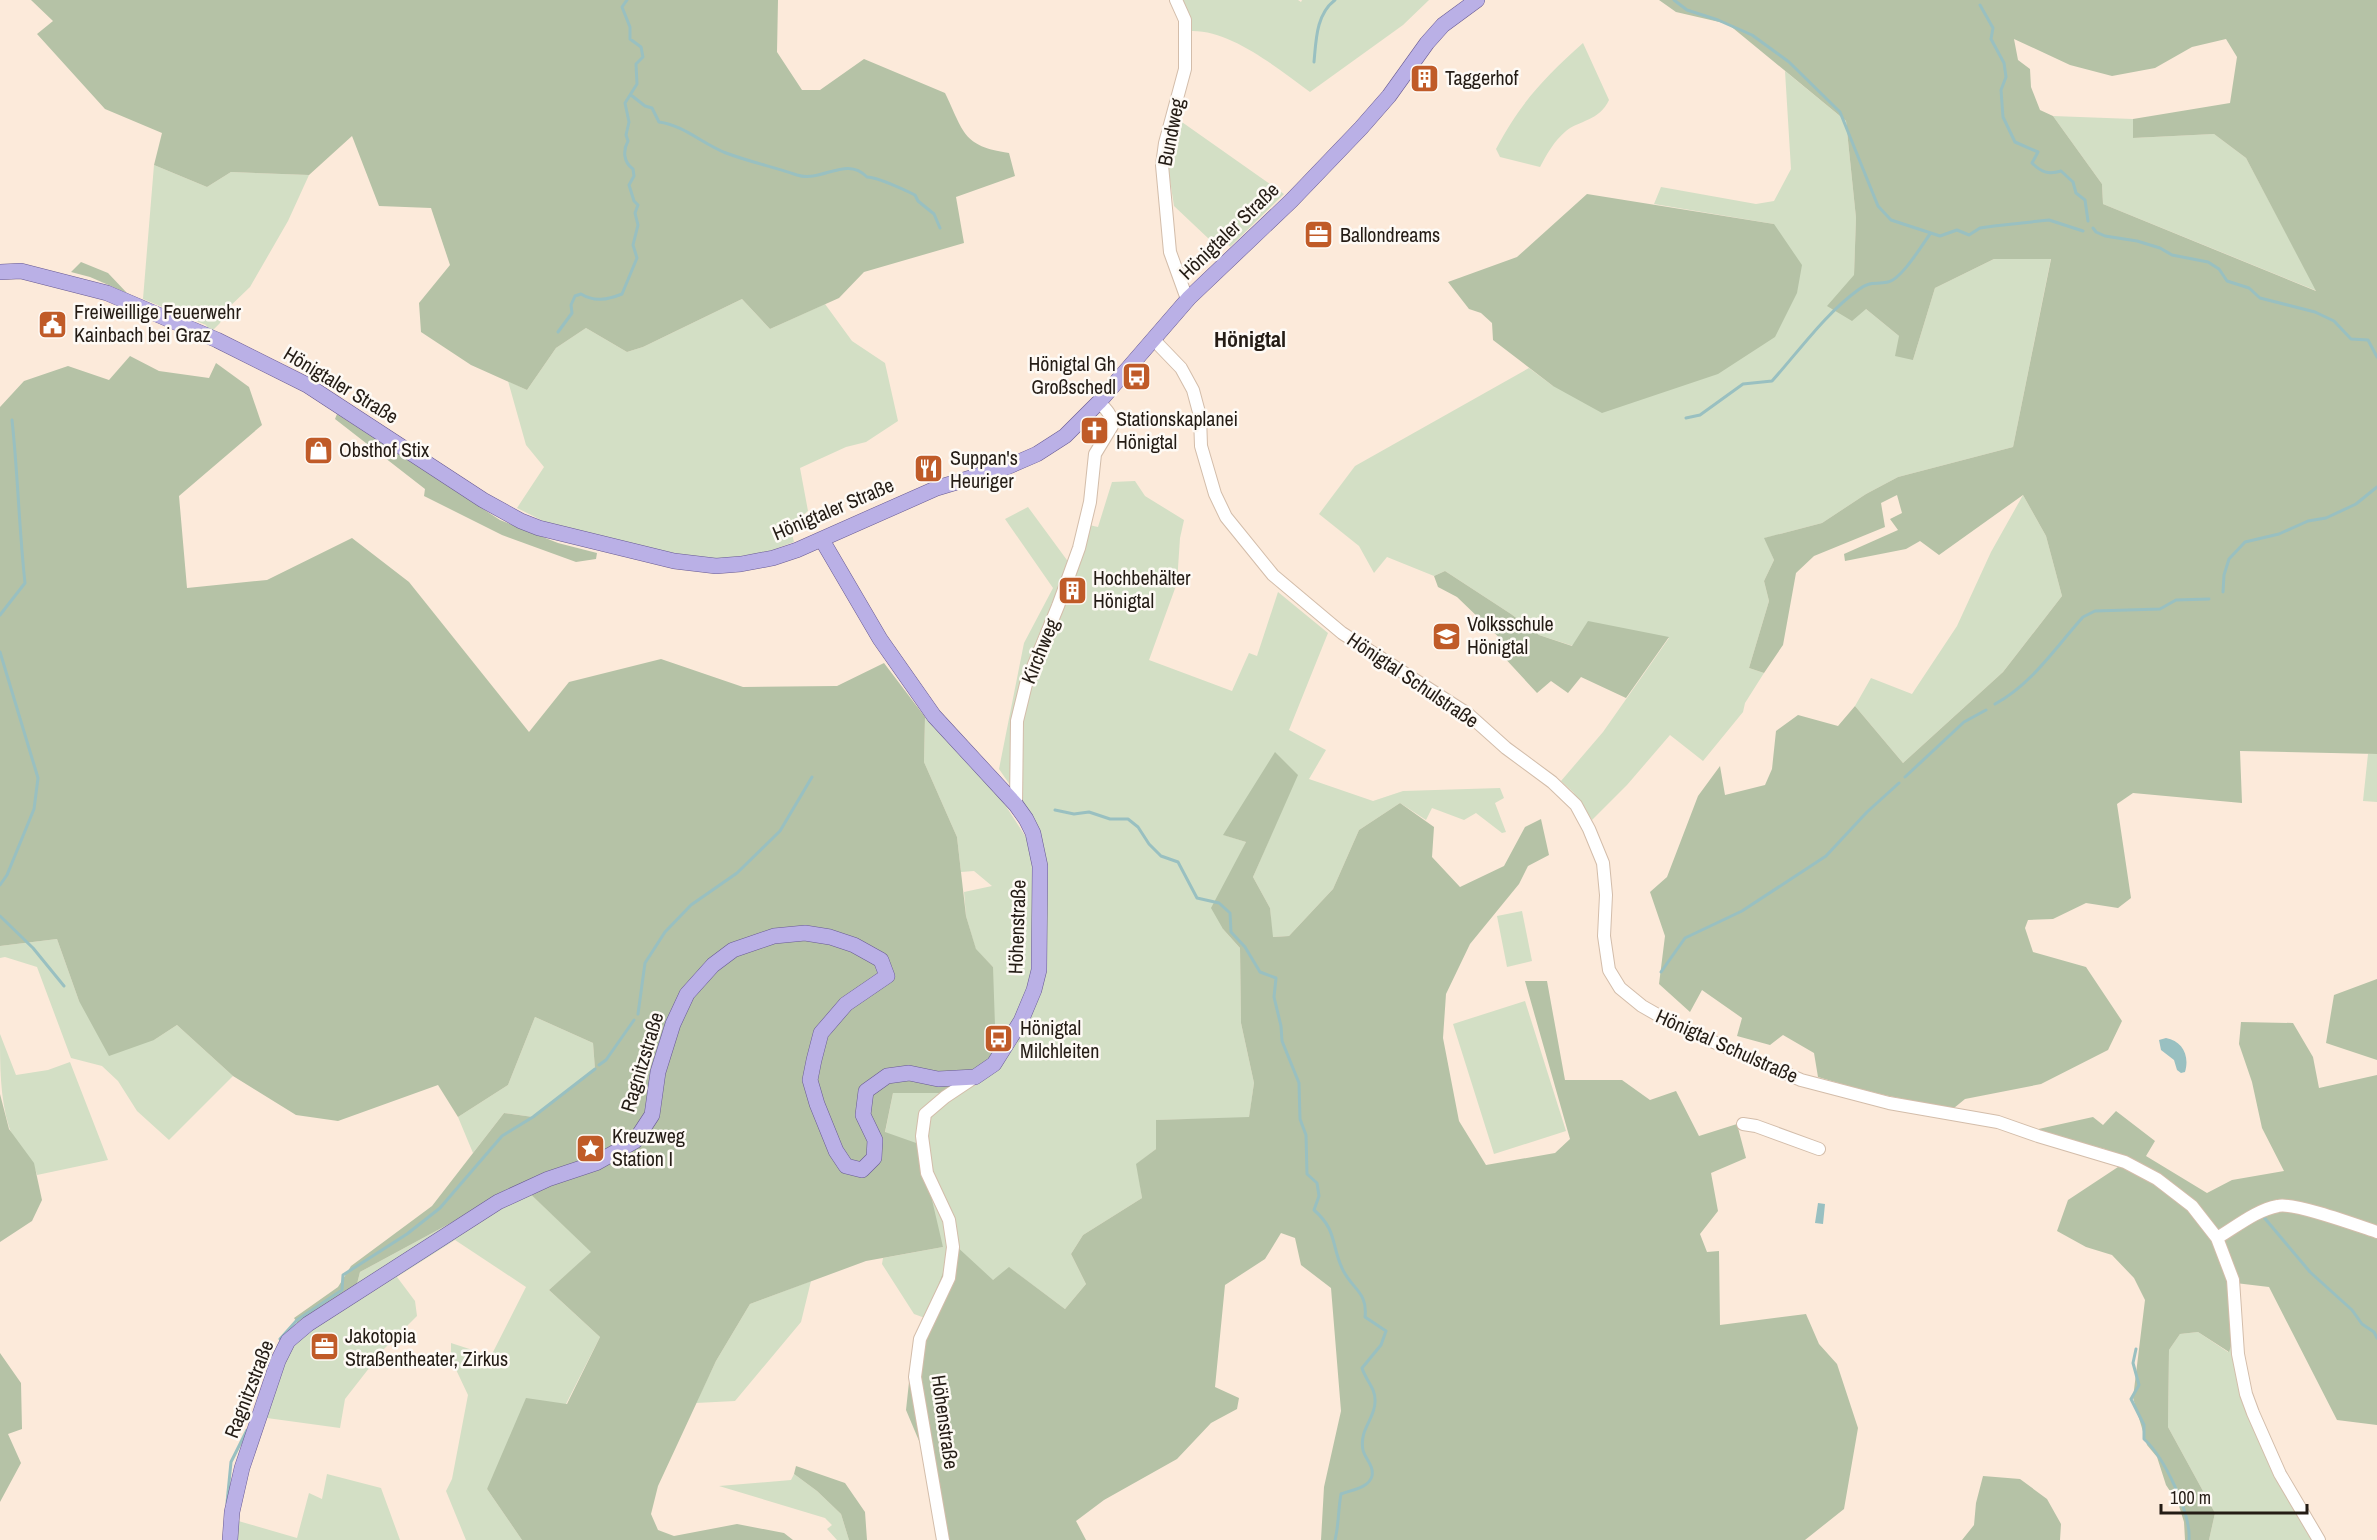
<svg xmlns="http://www.w3.org/2000/svg" width="2377" height="1540" font-family="'Archivo Narrow',sans-serif">
	<style>
		.green { fill: #d3dfc5 }
		.forest { fill: #b5c2a6; fill-rule: evenodd }
		.water { fill: #99c0c1 }
		.lines { fill: none; stroke-linecap: round; stroke-linejoin: round }
		.stream { stroke: #99c0c1; stroke-width: 3 }
		.minor-casing { stroke: #d3bdaa; stroke-width: 14 }
		.major-casing { stroke: #685a92; stroke-width: 16 }
		.minor { stroke: #fff; stroke-width: 12 }
		.major { stroke: #bab0e6; stroke-width: 15 }
		.labels { text-anchor: middle; stroke-width: 5; stroke-linejoin: round; paint-order: stroke }
		.poi-label { font-size: 20px; fill: #241c15; stroke: #fefaf5; text-anchor: start }
		.street-label { font-size: 20px; fill: #241c15; stroke: #fefaf5 }
		.quarter-label { font-size: 22px; font-weight: bold; fill: #241c15; stroke: #fefaf5 }
	</style>
	<rect width="100%" height="100%" fill="#fceada"/>
	<path class="green" d="M1182,0H1298L1301,2L1302,0H1429L1403,25L1310,92C1278,69 1232,30 1191,31L1188,12Z
		M1583,43L1609,100C1599,121 1580,120 1566,131C1554,141 1547,154 1540,167L1500,157L1496,149C1521,102 1544,78 1583,43Z
		M1785,71L1846,121L1856,218L1854,275L1866,309L1899,336L1913,360L1935,288L1994,259L2051,258L2013,447L1898,477L1866,494L1822,523L1765,538L1774,560L1764,581L1769,601L1749,668L1764,673L1745,703L1743,712L1703,761L1670,735L1627,785L1592,820L1573,792L1561,781L1603,732L1669,638L1573,646L1539,635L1511,614L1445,571L1434,576L1387,557L1374,573L1359,546L1319,514L1355,466L1529,368L1553,386L1774,224L1654,204L1661,187L1756,204L1774,201L1791,169Z
		M2053,116L2133,119V138L2214,134L2246,158L2317,291L2103,204L2102,184Z
		M1179,120L1284,194L1230,247L1220,234L1210,240L1174,206L1168,167L1171,145Z
		M154,165L207,187L231,172L309,175L288,221L250,287L225,311L220,323L213,330H208L206,325L143,299Z
		M742,299L770,329L825,304L852,341L885,363L898,421L866,442L846,447L800,468L808,511L790,526L794,542L767,552L715,560L644,548L545,522L517,508L544,467L526,445L508,381L527,390L556,348L586,328L627,352L643,347Z
		M1135,481L1145,496L1184,520L1180,538L1177,583L1149,660L1232,691L1249,653L1257,656L1278,592L1328,633L1289,730L1326,750L1309,779L1373,801L1403,791L1500,788L1504,798L1495,803L1506,832L1502,833L1476,813L1464,820L1432,808L1426,820L1400,803L1359,830L1333,889L1289,936L1272,937L1270,908L1253,877L1297,775L1224,835L1246,842L1231,873L1223,929L1240,948L1241,1023L1254,1083L1249,1118L1156,1120V1149L1137,1164L1142,1198L1083,1235L1071,1254L1086,1284L1065,1309L1010,1268L993,1280L925,1318L914,1314L882,1264L883,1258L943,1247L885,1133L893,1093H940L993,967L976,950L966,916L964,892L992,886L974,871L961,872L957,837L924,762L925,717L998,794L1046,868L1028,811L999,769L1024,643L1053,588L1005,519L1028,507L1075,571L1089,525L1098,527L1112,482Z
		M2023,495L2046,536L2062,596L2003,672L1903,763L1855,706L1871,678L1912,694L1957,626L1991,552Z
		M2368,754H2377V802L2363,801Z
		M1522,911L1532,961L1507,967L1497,916Z
		M57,939L79,1001L154,1040L177,1025L233,1076L169,1140L137,1111L118,1081L102,1066L71,1058L37,967L5,957L0,958V946Z
		M1525,1001L1566,1131L1494,1154L1453,1024Z
		M535,1017L593,1043L595,1069L533,1117L504,1113L473,1153L458,1117L508,1085Z
		M0,1034L16,1075L48,1070L70,1062L108,1160L37,1175C32,1155 15,1145 9,1127C0,1098 0,1065 0,1034Z
		M521,1185L592,1252L549,1290L600,1337L566,1404L487,1489L522,1540H466L446,1491L452,1479L468,1395L451,1359V1343L491,1356L526,1287L455,1240L397,1277L415,1301L417,1316L384,1349L345,1399L340,1428L253,1416L288,1341L356,1288L360,1272Z
		M811,1281L801,1322L735,1401L696,1403L716,1361L750,1304Z
		M2198,1332L2228,1352L2234,1337L2253,1413L2319,1540H2209L2215,1513L2168,1427L2169,1350L2180,1334Z
		M327,1474L381,1488L400,1540H235V1520L297,1538L309,1493L322,1499Z
		M794,1474L817,1491L841,1514L849,1540H837L827,1529L832,1525L825,1518L719,1486L791,1480Z"/>
	<path class="forest" d="M31,0H778L777,52L802,90H820L864,59L945,93C964,132 962,146 1009,153L1015,176L956,197L964,243L864,272L839,298L770,329L742,299L643,347L627,352L586,328L556,348L527,390L471,365L421,332L419,303L450,265L431,208L379,206L352,136L309,175L231,172L207,187L154,165L162,133L105,109L37,34L53,21Z
		M1659,0H2377V754L2240,751L2242,803L2133,793L2117,804L2131,898L2118,908L2086,903L2053,919L2028,920L2025,928L2033,952L2086,967L2122,1021L2108,1050L2041,1084L1965,1099L1954,1108C1907,1101 1863,1091 1818,1077L1814,1053L1783,1035L1770,1045L1737,1036L1742,1018L1702,990L1690,1012L1659,984L1665,936L1650,892L1667,877L1698,796L1720,766L1725,795L1765,785L1772,769L1776,731L1798,715L1838,726L1855,706L1903,763L2003,672L2062,596L2046,536L2023,495L1939,555L1920,541L1906,549L1845,561L1844,554L1898,530L1890,519L1902,513L1897,495L1881,503L1885,527L1814,556L1796,573L1783,645L1764,673L1749,668L1769,601L1764,581L1774,560L1764,538L1822,523L1866,494L1898,477L2013,447L2051,259H1994L1935,288L1913,360L1895,356L1899,336L1866,309L1852,321L1827,306L1854,275L1856,218L1846,121L1728,24L1676,12ZM2014,39L2070,65L2112,76L2155,68L2192,47L2226,39L2237,57L2230,103L2133,119V138L2214,134L2246,158L2316,291L2103,204L2102,184L2053,116L2040,110L2031,87L2030,69L2018,60Z
		M1587,194L1774,224L1802,265L1797,293L1775,337L1718,374L1602,413L1553,386L1493,340L1492,323L1481,313L1469,309L1448,282L1517,257Z
		M81,262L108,273L127,293L90,277L71,272Z
		M130,356L159,371L209,378L216,363L249,387L262,425L179,496L187,588L267,580L352,538L409,582L529,732L569,682L661,659L743,687L837,686L884,663L925,717L924,762L957,837L966,916L976,949L993,967L996,1055L940,1093H893L885,1132L919,1144L943,1247L866,1261L750,1304L716,1361L658,1486L651,1514L658,1530L674,1536L737,1524L784,1533L793,1540H522L487,1489L526,1398L567,1404L600,1337L549,1290L591,1252L521,1185L360,1272L356,1288L298,1324L294,1318L338,1287L351,1266L432,1206L504,1113L533,1117L595,1069L593,1043L535,1017L508,1085L458,1117L438,1085L338,1121L296,1115L233,1076L177,1025L154,1040L109,1056L79,1001L57,939L0,946V407L24,381L68,366L109,380Z
		M337,414L500,520L558,543L597,553L596,559L576,562L502,535L424,496L425,489L335,419Z
		M1445,571L1511,614L1539,635L1572,646L1588,621L1669,637L1626,698L1581,677L1568,693L1551,681L1537,693L1501,654L1508,646L1457,597L1438,587L1434,576Z
		M1275,752L1298,775L1253,877L1270,908L1273,937L1289,936L1333,889L1359,830L1400,803L1434,827L1432,857L1460,887L1504,866L1525,827L1541,819L1549,855L1528,866L1519,884L1470,944L1446,994L1443,1038L1459,1121L1486,1165L1555,1153L1570,1139L1525,981H1547L1565,1080H1622L1650,1100L1676,1091L1699,1136L1737,1124L1746,1158L1711,1173L1718,1211L1700,1234L1707,1252L1719,1251L1720,1325L1806,1314L1819,1344L1837,1364L1858,1428L1844,1509L1805,1540H1321L1324,1487L1341,1411L1331,1288L1301,1265L1295,1238L1281,1233L1265,1259L1225,1285L1215,1387L1239,1398L1237,1409L1211,1423L1177,1459L1104,1500L1076,1521L1086,1540H947L938,1486L906,1410L912,1354L954,1244L993,1280L1009,1267L1065,1309L1086,1284L1071,1254L1083,1235L1142,1198L1136,1164L1156,1149V1120L1249,1117L1254,1083L1241,1023L1240,948L1223,929L1211,908L1246,842L1223,835Z
		M2377,979V1060L2326,1043L2334,995Z
		M2241,1022L2293,1023L2313,1057L2319,1088L2377,1075V1425L2337,1420L2269,1287L2227,1282L2234,1337L2229,1352L2198,1332L2180,1334L2169,1350L2168,1427L2215,1513L2209,1540H2185L2184,1522L2178,1503L2166,1485L2157,1457L2147,1445L2133,1398L2145,1300L2134,1278L2112,1255L2086,1247L2057,1231L2068,1200L2118,1167L2122,1158L2105,1149L2034,1130L2093,1117L2103,1125L2116,1111L2155,1141L2146,1156L2207,1193L2232,1180L2284,1171L2262,1128L2252,1082L2239,1044Z
		M0,1094L9,1129L34,1163L42,1200L32,1221L0,1242Z
		M0,1353L21,1383L22,1429L8,1434L21,1463L0,1502Z
		M796,1466L845,1483L865,1512L867,1540H849L841,1514L817,1491L794,1474Z
		M1983,1476L2020,1479L2047,1499L2061,1524L2060,1540H1962L1974,1525L1976,1503Z"/>
	<path class="water" d="M2166,1038C2182,1041 2190,1055 2185,1072L2181,1073L2177,1070L2174,1060L2161,1050L2159,1040Z
		M1818,1203L1825,1204L1823,1224L1815,1223Z"/>
	<g class="lines">
		<path class="stream" d="M1674,0L1687,10L1718,20L1752,35L1789,62L1840,112L1878,206L1891,220L1940,236L1957,230L1969,235L1980,228L1994,226L2049,220L2083,231
			M1980,5L1993,28L1991,39L2004,63L2006,77L2001,90L2003,117L2015,142L2038,152L2032,163C2041,172 2048,175 2061,171L2073,182L2076,193L2085,200L2088,221
			M1314,62C1316,41 1316,14 1335,0
			M631,95L645,106L652,108L659,122C683,125 703,144 726,153C750,162 774,167 797,175C822,183 846,155 867,177C877,177 905,190 915,195L918,201L934,214L940,228
			M2093,228L2096,232L2105,236L2137,241L2160,248L2172,255L2208,262L2219,269L2227,281L2249,288L2260,298L2315,312L2334,321L2351,339L2368,340L2377,357
			M558,332L572,313L571,305L575,296L581,294C594,302 607,300 622,294L637,258L633,245L638,225L635,213L638,205L634,201L629,185L634,176L633,169C623,162 623,150 628,141L626,135L629,122L625,103L637,84L636,64L643,57L641,47L630,39V27L622,7L627,0
			M1686,418L1700,415L1743,384L1772,381C1799,351 1825,314 1858,290C1871,280 1875,285 1888,282C1901,280 1922,245 1930,234
			M2223,592L2224,575L2229,559L2245,542L2279,534L2308,521L2326,518L2356,504L2377,487
			M0,615L25,583C19,529 18,475 12,420
			M0,652L38,778L34,809L7,875L0,885
			M1995,704C2031,685 2056,647 2083,617L2095,611L2160,609L2176,600L2209,599
			M1905,777L1964,722L1986,710
			M1055,810L1074,814L1089,812L1110,819H1128L1138,827L1149,844L1161,856L1178,862L1197,898L1219,903L1230,913L1231,932L1245,947L1260,972L1276,978L1274,997L1281,1026L1282,1041L1299,1083L1300,1119L1306,1135L1307,1174L1317,1183L1319,1196L1314,1210C1337,1230 1331,1244 1342,1268C1351,1289 1368,1291 1365,1317L1386,1331L1381,1345L1362,1368C1366,1381 1376,1388 1375,1402C1375,1419 1359,1429 1363,1450C1365,1459 1374,1465 1372,1476C1369,1488 1351,1490 1341,1494C1338,1510 1339,1524 1335,1540
			M0,916L33,948L64,986
			M1661,972L1685,938L1742,911L1826,856L1867,812L1899,783
			M638,1014L645,963L665,932L691,905L737,873L780,831L812,777
			M599,1065L606,1060L634,1020
			M2262,1215L2310,1272L2352,1310L2362,1324L2374,1332L2377,1338
			M280,1339L297,1320L342,1290L343,1275L407,1234L440,1208L502,1136L533,1117L595,1069
			M2136,1349L2133,1363L2139,1385L2131,1399L2144,1425V1439C2164,1457 2191,1513 2189,1540
			M270,1356L271,1344
			M227,1503L231,1462L247,1430"/>
		<defs>
			<path id="minor" d="M1176,0L1185,20V69L1165,143L1162,165L1170,252L1187,299
				M1154,340L1181,368L1193,390L1200,416L1201,446L1215,494L1226,517L1273,575L1342,633L1468,714L1506,748L1552,782L1576,805L1589,829L1603,863L1606,895L1604,936L1609,970L1620,988L1642,1006L1677,1026L1801,1080L1889,1103L1998,1122L2038,1136L2125,1162L2157,1179L2192,1206L2217,1238L2233,1280L2238,1354L2246,1394L2253,1413L2280,1474L2319,1540
				M1016,805L1017,721L1026,684L1058,606L1079,548L1090,502L1095,454L1112,426C1113,416 1106,409 1099,402
				M1743,1124L1756,1126L1819,1149
				M2217,1238C2236,1227 2256,1210 2278,1206C2294,1202 2359,1226 2377,1232
				M943,1540L915,1377L920,1339L949,1278L953,1247L949,1220L927,1173L922,1136L925,1114L945,1097L975,1077"/>
			<path id="major" d="M0,272L21,271L107,293L217,340L307,385L483,500L521,521L539,528L674,561L716,566L741,564L773,558L797,550L937,488L1007,467L1037,454L1065,436L1099,402L1189,298L1291,201L1361,128L1389,96L1427,43L1443,25L1477,0
				M230,1540L232,1512L242,1468L278,1361L288,1341L308,1324L498,1202L548,1179L596,1163L635,1141L652,1115L658,1072L673,1024L687,994L713,965L733,950L774,936L805,933L830,937L854,945L881,960L887,976L846,1004L821,1033L814,1060L810,1080L817,1104L836,1151L846,1166L862,1170L874,1158L875,1140L863,1115L866,1091L887,1076L909,1073L938,1079L975,1077L994,1064L1021,1021L1034,990L1039,970L1040,866L1033,833L1026,819L1016,805L934,716L880,639L822,540"/>
		</defs>
		<use href="#minor" class="minor-casing"/>
		<use href="#major" class="major-casing"/>
		<use href="#minor" class="minor"/>
		<use href="#major" class="major"/>
	</g>
	<defs>
		<symbol id="building-square" viewBox="-11 -11 22 22"><rect x="-9" y="-9" width="18" height="18" rx="4" fill="#c05b28" stroke="#fefaf5"/><path d="M-4-6H4V6H1V3H-1V6H-4ZM-2.5-4.3h1.7v1.8h-1.7ZM.8-4.3h1.7v1.8H.8ZM-2.5-1h1.7V.8h-1.7ZM.8-1h1.7V.8H.8Z" fill="#fff"/></symbol>
		<symbol id="office-square" viewBox="-11 -11 22 22"><rect x="-9" y="-9" width="18" height="18" rx="4" fill="#c05b28" stroke="#fefaf5"/><path d="M-6-3h4V-5.5h4V-3h4V5H-6ZM-1-4.5V-3h2v-1.5ZM-6 0V1H6V0Z" fill="#fff"/></symbol>
		<symbol id="civic-square" viewBox="-11 -11 22 22"><rect x="-9" y="-9" width="18" height="18" rx="4" fill="#c05b28" stroke="#fefaf5"/><path d="M-.6-6.5H3V-4.5H.6V-3L4-1V1h2V6H-6V1h2V-1L-.6-3ZM-1.2 2.5V6h2.4V2.5Z" fill="#fff"/></symbol>
		<symbol id="bus-square" viewBox="-11 -11 22 22"><rect x="-9" y="-9" width="18" height="18" rx="4" fill="#c05b28" stroke="#fefaf5"/><path d="M-5-6H5V4H4V6H2V4H-2V6H-4V4H-5ZM-3.5-4V0h7V-4ZM-3.5 1.2v1.5H-2V1.2ZM2 1.2v1.5H3.5V1.2Z" fill="#fff"/></symbol>
		<symbol id="church-square" viewBox="-11 -11 22 22"><rect x="-9" y="-9" width="18" height="18" rx="4" fill="#c05b28" stroke="#fefaf5"/><path d="M-1.2-6h2.4v3.5h3.3v2.4h-3.3V6h-2.4V-.1h-3.3v-2.4h3.3Z" fill="#fff"/></symbol>
		<symbol id="shop-square" viewBox="-11 -11 22 22"><rect x="-9" y="-9" width="18" height="18" rx="4" fill="#c05b28" stroke="#fefaf5"/><path d="M-5-2.5h2.3a2.7 3.5 0 0 1 5.4 0H5L5.5 6h-11ZM-1.5-2.5h3a1.5 2.3 0 0 0-3 0Z" fill="#fff"/></symbol>
		<symbol id="restaurant-square" viewBox="-11 -11 22 22"><rect x="-9" y="-9" width="18" height="18" rx="4" fill="#c05b28" stroke="#fefaf5"/><path d="M-5-6h1v4h1v-4h1v4h1v-4h1v5L-1.5 .5V6h-2V.5L-5-1ZM5-6V6H3V1.5H1.5Q1.5-4 5-6Z" fill="#fff"/></symbol>
		<symbol id="school-square" viewBox="-11 -11 22 22"><rect x="-9" y="-9" width="18" height="18" rx="4" fill="#c05b28" stroke="#fefaf5"/><path d="M0-5L7-2L0 1L-7-2ZM-4 1L0 2.5L4 1V4Q0 6-4 4Z" fill="#fff"/></symbol>
		<symbol id="sight-square" viewBox="-11 -11 22 22"><rect x="-9" y="-9" width="18" height="18" rx="4" fill="#c05b28" stroke="#fefaf5"/><path d="M0-6L1.8-2.2L6-1.7L2.9 1.2L3.7 5.4L0 3.3L-3.7 5.4L-2.9 1.2L-6-1.7L-1.8-2.2Z" fill="#fff"/></symbol>
	</defs>
	<g fill-rule="evenodd">
		<use href="#building-square" x="1408" y="62" width="33" height="33"/>
		<use href="#office-square" x="1302" y="218" width="33" height="33"/>
		<use href="#civic-square" x="36" y="308" width="33" height="33"/>
		<use href="#bus-square" x="1120" y="360" width="33" height="33"/>
		<use href="#church-square" x="1078" y="414" width="33" height="33"/>
		<use href="#shop-square" x="302" y="434" width="33" height="33"/>
		<use href="#restaurant-square" x="912" y="452" width="33" height="33"/>
		<use href="#building-square" x="1056" y="574" width="33" height="33"/>
		<use href="#school-square" x="1430" y="620" width="33" height="33"/>
		<use href="#bus-square" x="982" y="1022" width="33" height="33"/>
		<use href="#sight-square" x="574" y="1132" width="33" height="33"/>
		<use href="#office-square" x="308" y="1330" width="33" height="33"/>
	</g>
	<g class="labels">
		<g class="poi-label">
			<text x="1445" y="85">Taggerhof</text>
			<text x="1340" y="242">Ballondreams</text>
			<text x="74" y="319">Freiweillige Feuerwehr<tspan x="74" dy="23">Kainbach bei Graz</tspan></text>
			<text x="1116" y="371" text-anchor="end">Hönigtal Gh<tspan x="1116" dy="23">Großschedl</tspan></text>
			<text x="1116" y="426">Stationskaplanei<tspan x="1116" dy="23">Hönigtal</tspan></text>
			<text x="339" y="457">Obsthof Stix</text>
			<text x="950" y="465">Suppan's<tspan x="950" dy="23">Heuriger</tspan></text>
			<text x="1093" y="585">Hochbehälter<tspan x="1093" dy="23">Hönigtal</tspan></text>
			<text x="1467" y="631">Volksschule<tspan x="1467" dy="23">Hönigtal</tspan></text>
			<text x="1020" y="1035">Hönigtal<tspan x="1020" dy="23">Milchleiten</tspan></text>
			<text x="612" y="1143">Kreuzweg<tspan x="612" dy="23">Station I</tspan></text>
			<text x="345" y="1343">Jakotopia<tspan x="345" dy="23">Straßentheater, Zirkus</tspan></text>
		</g>
		<g class="street-label">
			<text transform="translate(1171 132) rotate(-79)" y="7">Bundweg</text>
			<text transform="translate(1229 231) rotate(-44)" y="7">Hönigtaler Straße</text>
			<text transform="translate(341 385) rotate(31)" y="7">Hönigtaler Straße</text>
			<text transform="translate(833 509) rotate(-23)" y="7">Hönigtaler Straße</text>
			<text transform="translate(1040 651) rotate(-68)" y="7">Kirchweg</text>
			<text transform="translate(1413 680) rotate(34)" y="7">Hönigtal Schulstraße</text>
			<text transform="translate(1017 927) rotate(-88)" y="7">Höhenstraße</text>
			<text transform="translate(1727 1046) rotate(24)" y="7">Hönigtal Schulstraße</text>
			<text transform="translate(642 1062) rotate(-73)" y="7">Ragnitzstraße</text>
			<text transform="translate(249 1389) rotate(-69)" y="7">Ragnitzstraße</text>
			<text transform="translate(945 1422) rotate(82)" y="7">Höhenstraße</text>
		</g>
		<g class="quarter-label">
			<text x="1250" y="347">Hönigtal</text>
		</g>
	</g>
	<path d="M2161 1504v9h146v-9" fill="none" stroke="#241c15" stroke-width="3"/>
	<text x="2170" y="1504" font-size="18" fill="#241c15" stroke="#fefaf5" stroke-width="4.5" paint-order="stroke">100 m</text>
</svg>
